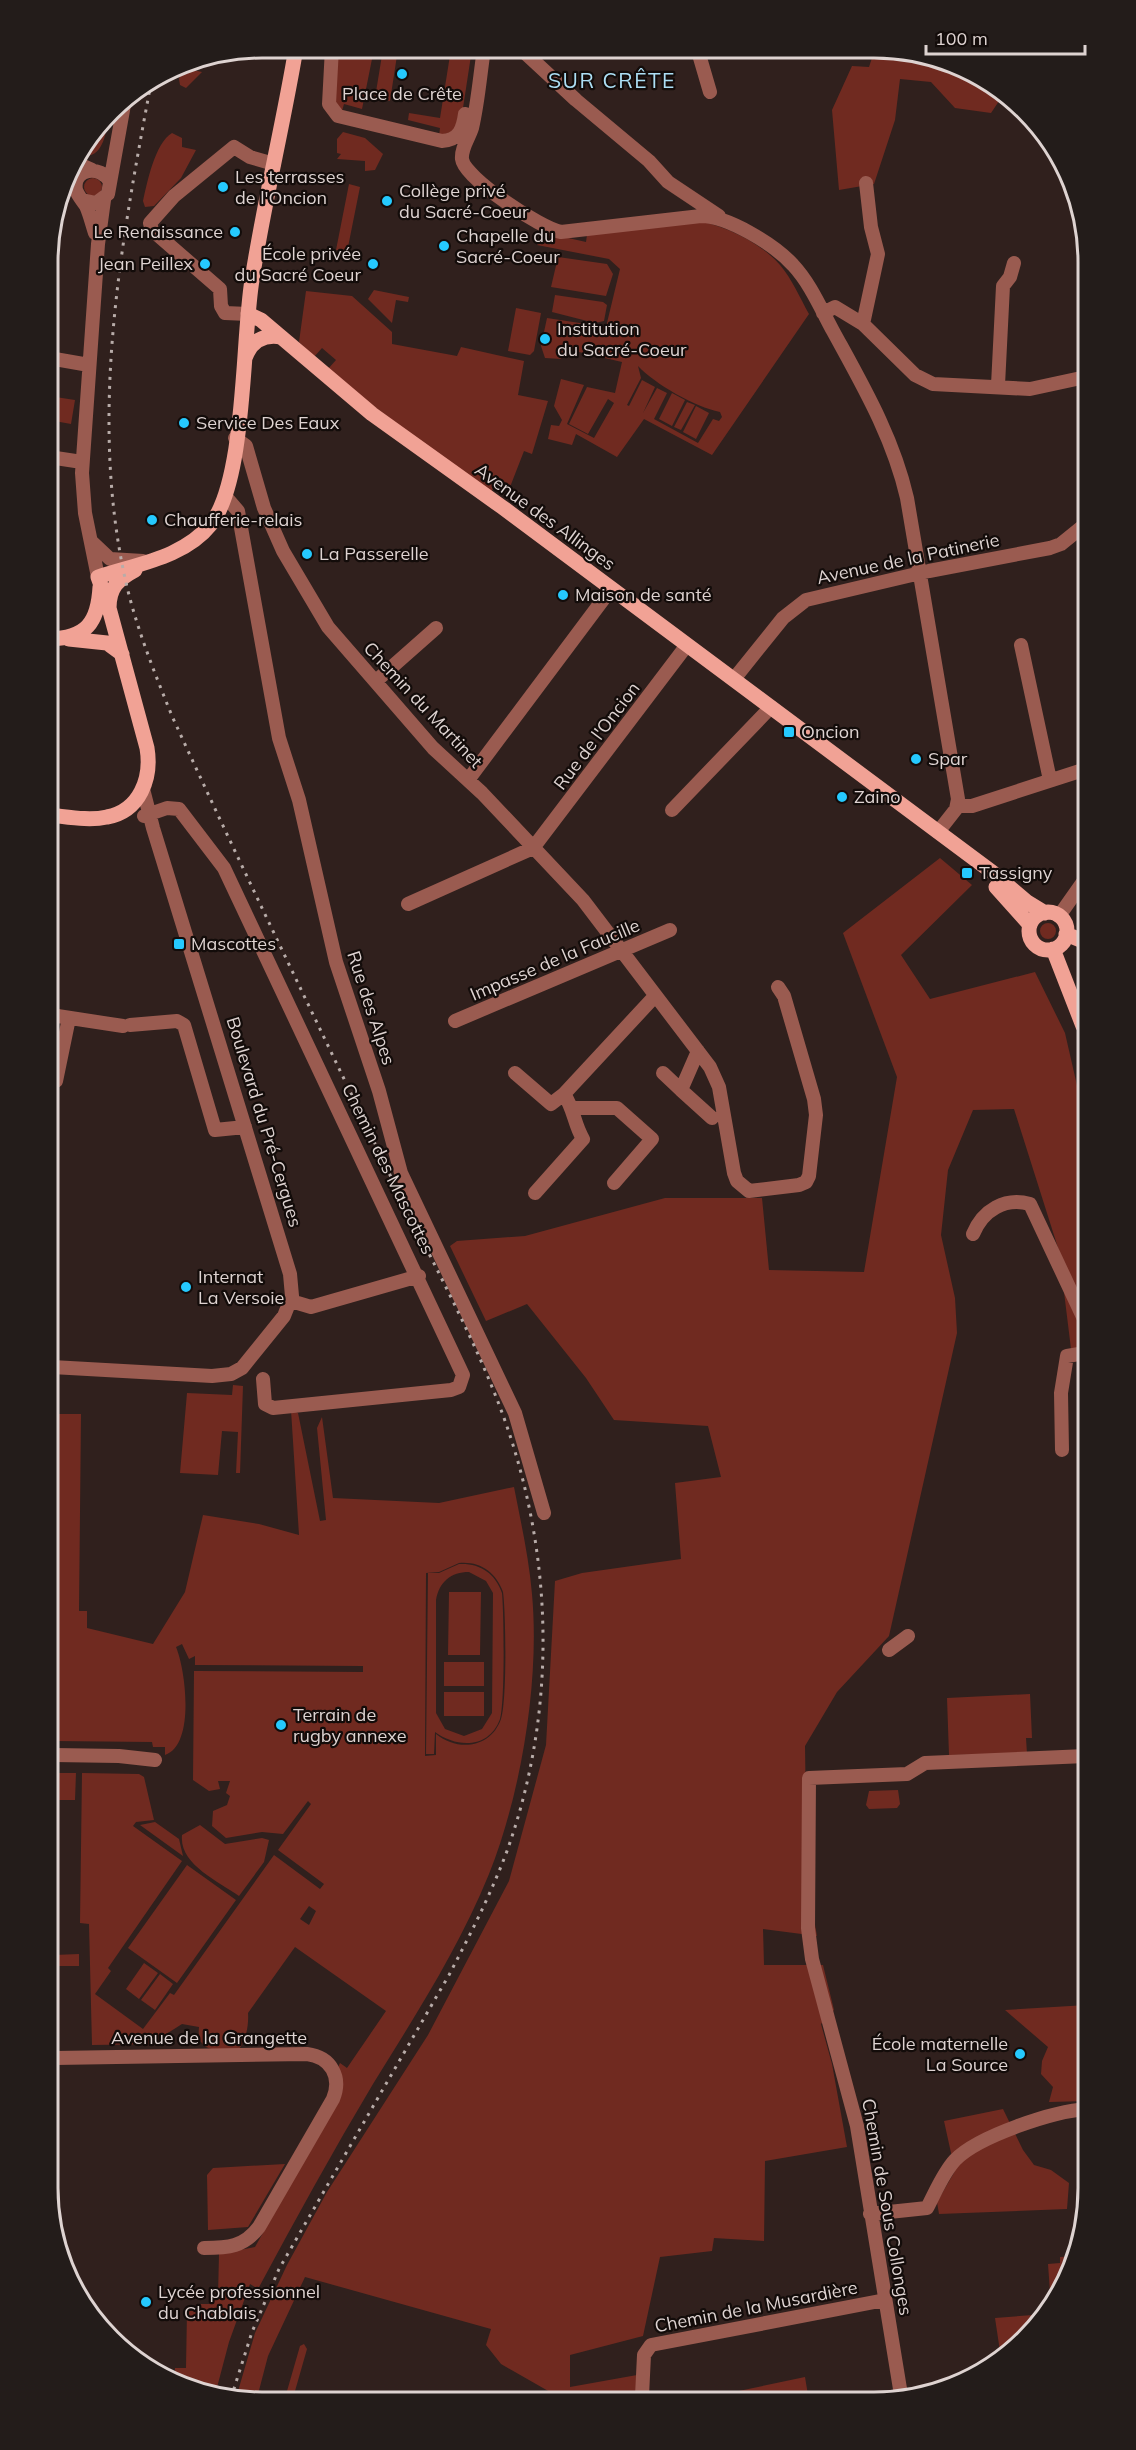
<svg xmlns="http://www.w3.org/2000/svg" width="1136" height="2450" font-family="Mulish,sans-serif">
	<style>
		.green { fill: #702a20; fill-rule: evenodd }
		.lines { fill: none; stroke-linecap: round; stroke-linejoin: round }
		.minor { stroke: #9a5b50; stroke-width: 14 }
		.major { stroke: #f1a295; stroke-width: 15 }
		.rail { stroke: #b8aca9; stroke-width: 3; stroke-dasharray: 3 6; stroke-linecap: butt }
		.poi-dot { fill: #25c9fe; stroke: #130c0a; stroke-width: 2 }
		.labels { text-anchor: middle; stroke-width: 4.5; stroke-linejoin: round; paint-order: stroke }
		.poi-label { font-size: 18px; fill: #ded3d1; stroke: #130c0a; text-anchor: start }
		.street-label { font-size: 18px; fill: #ded3d1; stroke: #130c0a }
		.quarter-label { font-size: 21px; letter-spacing: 1.5px; fill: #addff5; stroke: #130c0a }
		.rim { fill: none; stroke: #ded3d1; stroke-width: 3 }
	</style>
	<rect width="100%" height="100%" fill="#30201d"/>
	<path class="green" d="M338,48L374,49L362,109L344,104L342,111L335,101Z
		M383,49H398L390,101L375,98Z
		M451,49H472L461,121L457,130L439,136L440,128L408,120L409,113L440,118Z
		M874,52H885L912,62L916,53L1008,98H1001L991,113L955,108L931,82L900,79L895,120L874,184L839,190L832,110L852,66L869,67Z
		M195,61L193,70L202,72L186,88L180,85L179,79L184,63Z
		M109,116C106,133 103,161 80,155Z
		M343,132L365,138L383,154L375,170L365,171V161L337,159L341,154L337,153V139Z
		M172,133L182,138V147L196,150L181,178L154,206L145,207L143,201C147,183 155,143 172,133Z
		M84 187a9 9 0 1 1 18 0a9 9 0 1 1-18 0Z
		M349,184L360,187L347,252L336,250Z
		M694,220C724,225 760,242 780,265C792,279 800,298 809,314L712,455L644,419L617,457L576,434L572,445L548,439L551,425L559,426L562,420L554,406L561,379L584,385L567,424L594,438L614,403L608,399L588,434L569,424L587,387L615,393L622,362L566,349L561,359L545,358L541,346L547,318L606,327L620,269L609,259L537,245L546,233L586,242L587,235ZM638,366C655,384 695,407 720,412L722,417L719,421L713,419L698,443L654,419L667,393L657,388L643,413L655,387L642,380L629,406L627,405L641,378Z
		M558,257L607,264L613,274L606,296L551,287Z
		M374,290L409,297L408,302L396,300L392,323L368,299Z
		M306,291L352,296L392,332V344L457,356L461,347L524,361L518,395L548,401L532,454L524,451L510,487L496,475L495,486L491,492L369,403L328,369L336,360L322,348L314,357L299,342Z
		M555,295L603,302L607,305L604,321L595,323L552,312Z
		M516,308L541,313L534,351L530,355L508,351Z
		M672,393L685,400L672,426L659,419Z
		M49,396L75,400L71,424L49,420Z
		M687,402L695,405L681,430L674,427Z
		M696,406L709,413L696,439L683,432Z
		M940,858L972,885L901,955L930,999L1035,972L1065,1033L1084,1116L1085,1346L1071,1349L1059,1251L1014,1109L973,1110L948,1170L941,1235L955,1298L957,1333L889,1636L837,1692L805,1746L807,1880L817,1936L763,1929L764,1965H823L834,2010L821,2024L832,2064L847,2147L765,2161L764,2241L714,2238L712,2251L660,2257L643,2336L570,2355V2387L637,2375L644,2396H549L550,2392L501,2364L486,2345L491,2329L305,2277L268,2356L257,2398H236L255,2333L287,2265L327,2192L428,2035L509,1881L546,1745L555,1581L582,1573L681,1559L675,1483L721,1477L708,1426L614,1420L586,1378L527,1304L486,1321L450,1246L457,1241L525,1236L665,1198H762L769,1270L864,1272L897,1077L843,933Z
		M1040 931a8 8 0 1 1 16 0a8 8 0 1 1-16 0Z
		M233,1385L243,1386L240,1473H236L238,1432L222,1431L218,1475L180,1473L187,1393L232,1395Z
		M291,1410L298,1413L320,1521L326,1520L317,1428L322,1417L333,1498L439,1503L514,1487C521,1523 529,1558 532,1594C540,1681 521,1794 489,1874C459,1948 415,2016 373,2084C333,2151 295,2220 258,2289L250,2284L229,2342L215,2395L175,2375V2368H186L187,2311H195L196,2304H209L210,2297H218L219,2254L255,2247L336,2103L339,2065L340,2063L347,2068L386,2011L295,1947L248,2013C249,2024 246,2042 238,2050C219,2050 196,2054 199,2027L182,2024L160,2038V2044L92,2045L89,1924L80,1923L82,1773L139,1774L144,1777L154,1820L136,1822L133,1826L182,1861L108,1968L111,1971L95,1994L143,2029L170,1993L174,1995L274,1855L320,1889L324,1884L278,1850L311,1804L308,1801L283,1834L262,1832L226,1838L212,1826L213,1811L227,1805L230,1796L226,1793L230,1781H218L220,1789L209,1791L193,1780L194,1671L363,1672V1666L195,1665V1656L189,1659L182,1644L176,1647C186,1671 195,1745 165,1755V1747H153L152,1742L54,1741L53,1414H81L79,1611H87V1628L153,1644L185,1592L203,1515L259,1524L299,1535ZM459,1563C480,1561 496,1572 503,1592C506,1613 507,1701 501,1719C491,1748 458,1752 436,1734V1755L425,1756L426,1573L439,1572ZM309,1906L316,1911L309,1925L300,1919Z
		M459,1564C480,1563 495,1573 502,1593C504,1613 505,1702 500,1719C489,1749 457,1748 435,1732L434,1754H426L428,1573H439ZM469,1572L486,1581L493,1593L492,1713L482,1729L464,1736L445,1729L436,1713V1600C439,1582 451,1572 469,1572Z
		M449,1592H481L480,1655H448Z
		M444,1662H484V1686H444Z
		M444,1692H484V1716H444Z
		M1030,1694L1032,1738H1026L1027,1754L949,1755L947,1698Z
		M54,1773H76L75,1800H54Z
		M898,1790L900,1804L897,1808L869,1809L866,1805L869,1791Z
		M155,1822L179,1839L183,1856L140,1825Z
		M200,1825L225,1844L262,1838L269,1840L264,1862L239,1896C218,1881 179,1864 182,1835Z
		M187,1865L236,1900L177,1983L128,1948Z
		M79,1954V1966H54V1955Z
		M144,1963L158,1973L139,1999L126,1989Z
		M160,1974L173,1984L155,2010L141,2000Z
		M1087,2005V2101L1049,2102L1053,2087L1041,2074L1042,2061L1048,2047L1005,2010Z
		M1003,2109L1023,2150L1034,2165L1051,2170L1069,2183L1067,2209L939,2214L937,2202L955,2171L944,2121Z
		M285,2164L248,2227L208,2230L207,2175L213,2168Z
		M1075,2256L1072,2269L1051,2306L1048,2264L1060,2263V2257Z
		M1046,2314L1043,2318L1001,2358L995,2318Z
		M304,2344L307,2349L293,2398H285L300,2346Z
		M805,2377L808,2395L715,2396Z"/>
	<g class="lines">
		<path class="minor" d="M332,48L329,104L338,116L442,141C459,140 463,129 465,114
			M484,49C480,75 478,103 472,128C469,138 461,148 462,159C464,178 542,229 561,232L701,216C728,216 775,245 793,265C810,283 821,309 833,331C863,386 893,437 907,498L958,799L956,809L938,832
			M522,50L576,100L649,161L668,182L719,216
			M698,51L710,92
			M74,162L92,170
			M82,200L96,203L108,194L125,99
			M95,233C92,224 90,215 86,206C83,201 78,196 76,190C72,168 101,164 110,182
			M823,313L835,307L863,324L915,375L933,384L1030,389L1081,378
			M248,314L225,313L221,306L220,289L152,230L150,223L174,196L234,147L250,157L274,164
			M863,324L878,254L871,227L866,183
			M49,358L89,365
			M998,385L1003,286L1010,277L1014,263
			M235,438L246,446L264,508L283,551L328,627L433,748L482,793L583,900L710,1067L719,1087L734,1173L737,1181L749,1191L799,1185L806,1182L809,1176L816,1115L814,1099L784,996L778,987
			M49,457L82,462
			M226,497L238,511L279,738L299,800L336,962L379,1091L401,1173L515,1413L544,1513
			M92,542L110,559L143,561
			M98,577L85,513L82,473L98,244L104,200
			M1021,645L1050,780
			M734,679L783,618L806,600L929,571L1050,548L1061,544L1082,527
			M376,681L436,628
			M468,780L611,589
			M958,806H972L1083,770
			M672,810L771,707
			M144,816L167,808L179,809L224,868L463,1375L459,1387L451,1390L273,1408L265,1404L263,1379
			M408,904L533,848L687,645
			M1059,916L1083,882
			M51,1015L123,1026
			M455,1021L670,930
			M130,1025L177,1021L184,1025L215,1130L245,1127
			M698,1051L681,1090L712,1118
			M515,1073L551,1104L564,1094
			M663,1073L681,1090
			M56,1081L69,1018
			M573,1108H617L652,1139L614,1183
			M535,1193L583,1139C574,1124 574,1109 564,1094L655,996
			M973,1234C983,1210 1005,1197 1030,1204L1084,1319
			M291,1301L311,1307L419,1276
			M52,1367L212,1376L231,1374L242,1368L284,1316L292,1296L290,1274L153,828L143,789
			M1062,1450L1061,1393L1067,1356L1085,1353
			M889,1650L908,1636
			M54,1755L119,1756L155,1760
			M55,2058L307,2054C331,2057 342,2077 333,2099L259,2227C244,2247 228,2248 204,2248
			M870,2214L927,2208C935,2193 943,2173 955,2160C978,2136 1054,2111 1087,2109
			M901,2395L857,2126L812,1959L808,1928L809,1778L907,1774L925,1763L1086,1756
			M642,2396L644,2355L651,2345L885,2300"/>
		<path class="major" d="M248,314L261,320L372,414L502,507L992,872L1027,902L1045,913
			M245,358C251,341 264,334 281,337
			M109,608C109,588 118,579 135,570
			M50,639C86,638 98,623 100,587
			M69,639L107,643L122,654
			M50,815C69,817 89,821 107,817C140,811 152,778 147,748L109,608L98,577C136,564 184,558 211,524C246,479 242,341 252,280C264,202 283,126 296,48
			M996,887L1030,925
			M1029 931a19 19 0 1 1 38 0a19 19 0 1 1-38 0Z
			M1066,934L1083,941
			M1053,949L1083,1026"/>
		<path class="rail" d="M151,83C120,249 88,420 127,587C138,632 155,674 172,716C243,871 318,1024 391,1177C429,1257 474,1335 504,1418C554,1558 557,1711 507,1851C491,1894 470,1935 449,1975L279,2269L252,2332L231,2398"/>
	</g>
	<g class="poi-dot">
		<circle cx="402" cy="74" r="6"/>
		<circle cx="223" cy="187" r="6"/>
		<circle cx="387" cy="201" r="6"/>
		<circle cx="235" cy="232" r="6"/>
		<circle cx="444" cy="246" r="6"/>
		<circle cx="205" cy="264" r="6"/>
		<circle cx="373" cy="264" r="6"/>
		<circle cx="545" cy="339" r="6"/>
		<circle cx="184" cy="423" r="6"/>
		<circle cx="152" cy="520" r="6"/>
		<circle cx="307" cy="554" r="6"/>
		<circle cx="563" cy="595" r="6"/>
		<rect x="783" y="726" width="12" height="12" rx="3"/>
		<circle cx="916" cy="759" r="6"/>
		<circle cx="842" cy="797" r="6"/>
		<rect x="961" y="867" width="12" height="12" rx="3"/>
		<rect x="173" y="938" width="12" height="12" rx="3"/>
		<circle cx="186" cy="1287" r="6"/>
		<circle cx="281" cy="1725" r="6"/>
		<circle cx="1020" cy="2054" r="6"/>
		<circle cx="146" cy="2302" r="6"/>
	</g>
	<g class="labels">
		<g class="poi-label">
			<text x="402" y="100" text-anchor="middle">Place de Crête</text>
			<text x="235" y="183">Les terrasses<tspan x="235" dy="21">de l'Oncion</tspan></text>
			<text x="399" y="197">Collège privé<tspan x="399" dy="21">du Sacré-Coeur</tspan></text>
			<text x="223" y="238" text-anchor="end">Le Renaissance</text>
			<text x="456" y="242">Chapelle du<tspan x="456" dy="21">Sacré-Coeur</tspan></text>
			<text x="361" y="260" text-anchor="end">École privée<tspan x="361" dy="21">du Sacré Coeur</tspan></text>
			<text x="193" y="270" text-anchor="end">Jean Peillex</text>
			<text x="557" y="335">Institution<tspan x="557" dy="21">du Sacré-Coeur</tspan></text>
			<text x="196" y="429">Service Des Eaux</text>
			<text x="164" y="526">Chaufferie-relais</text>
			<text x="319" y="560">La Passerelle</text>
			<text x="575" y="601">Maison de santé</text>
			<text x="801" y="738">Oncion</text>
			<text x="928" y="765">Spar</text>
			<text x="854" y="803">Zaino</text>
			<text x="979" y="879">Tassigny</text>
			<text x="191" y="950">Mascottes</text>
			<text x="198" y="1283">Internat<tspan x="198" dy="21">La Versoie</tspan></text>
			<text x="293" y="1721">Terrain de<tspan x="293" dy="21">rugby annexe</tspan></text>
			<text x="1008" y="2050" text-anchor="end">École maternelle<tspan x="1008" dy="21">La Source</tspan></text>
			<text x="158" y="2298">Lycée professionnel<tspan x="158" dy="21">du Chablais</tspan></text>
		</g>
		<g class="street-label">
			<text transform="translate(545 517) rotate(36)" y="6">Avenue des Allinges</text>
			<text transform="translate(908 559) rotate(-12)" y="6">Avenue de la Patinerie</text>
			<text transform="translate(423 705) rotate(47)" y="6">Chemin du Martinet</text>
			<text transform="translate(597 736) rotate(-53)" y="6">Rue de l'Oncion</text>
			<text transform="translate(555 960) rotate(-23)" y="6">Impasse de la Faucille</text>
			<text transform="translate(371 1008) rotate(72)" y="6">Rue des Alpes</text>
			<text transform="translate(264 1122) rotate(73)" y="6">Boulevard du Pré-Cergues</text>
			<text transform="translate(388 1169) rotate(64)" y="6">Chemin des Mascottes</text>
			<text x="209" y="2044">Avenue de la Grangette</text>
			<text transform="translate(887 2207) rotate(80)" y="6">Chemin de Sous Collonges</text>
			<text transform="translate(756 2307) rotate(-11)" y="6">Chemin de la Musardière</text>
		</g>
		<g class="quarter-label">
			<text x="612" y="88">SUR CRÊTE</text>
		</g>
	</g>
	<path d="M0 0H1136V2450H0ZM262 58H874A204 204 0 0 1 1078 262V2188A204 204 0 0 1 874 2392H262A204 204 0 0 1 58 2188V262A204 204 0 0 1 262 58Z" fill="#231c1a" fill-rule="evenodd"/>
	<path class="rim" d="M262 58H874A204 204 0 0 1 1078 262V2188A204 204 0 0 1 874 2392H262A204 204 0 0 1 58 2188V262A204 204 0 0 1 262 58Z"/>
	<path d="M926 45v9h159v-9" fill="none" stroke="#ded3d1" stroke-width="3"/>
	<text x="935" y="45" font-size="18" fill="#ded3d1" stroke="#130c0a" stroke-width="4.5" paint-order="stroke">100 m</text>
</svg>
